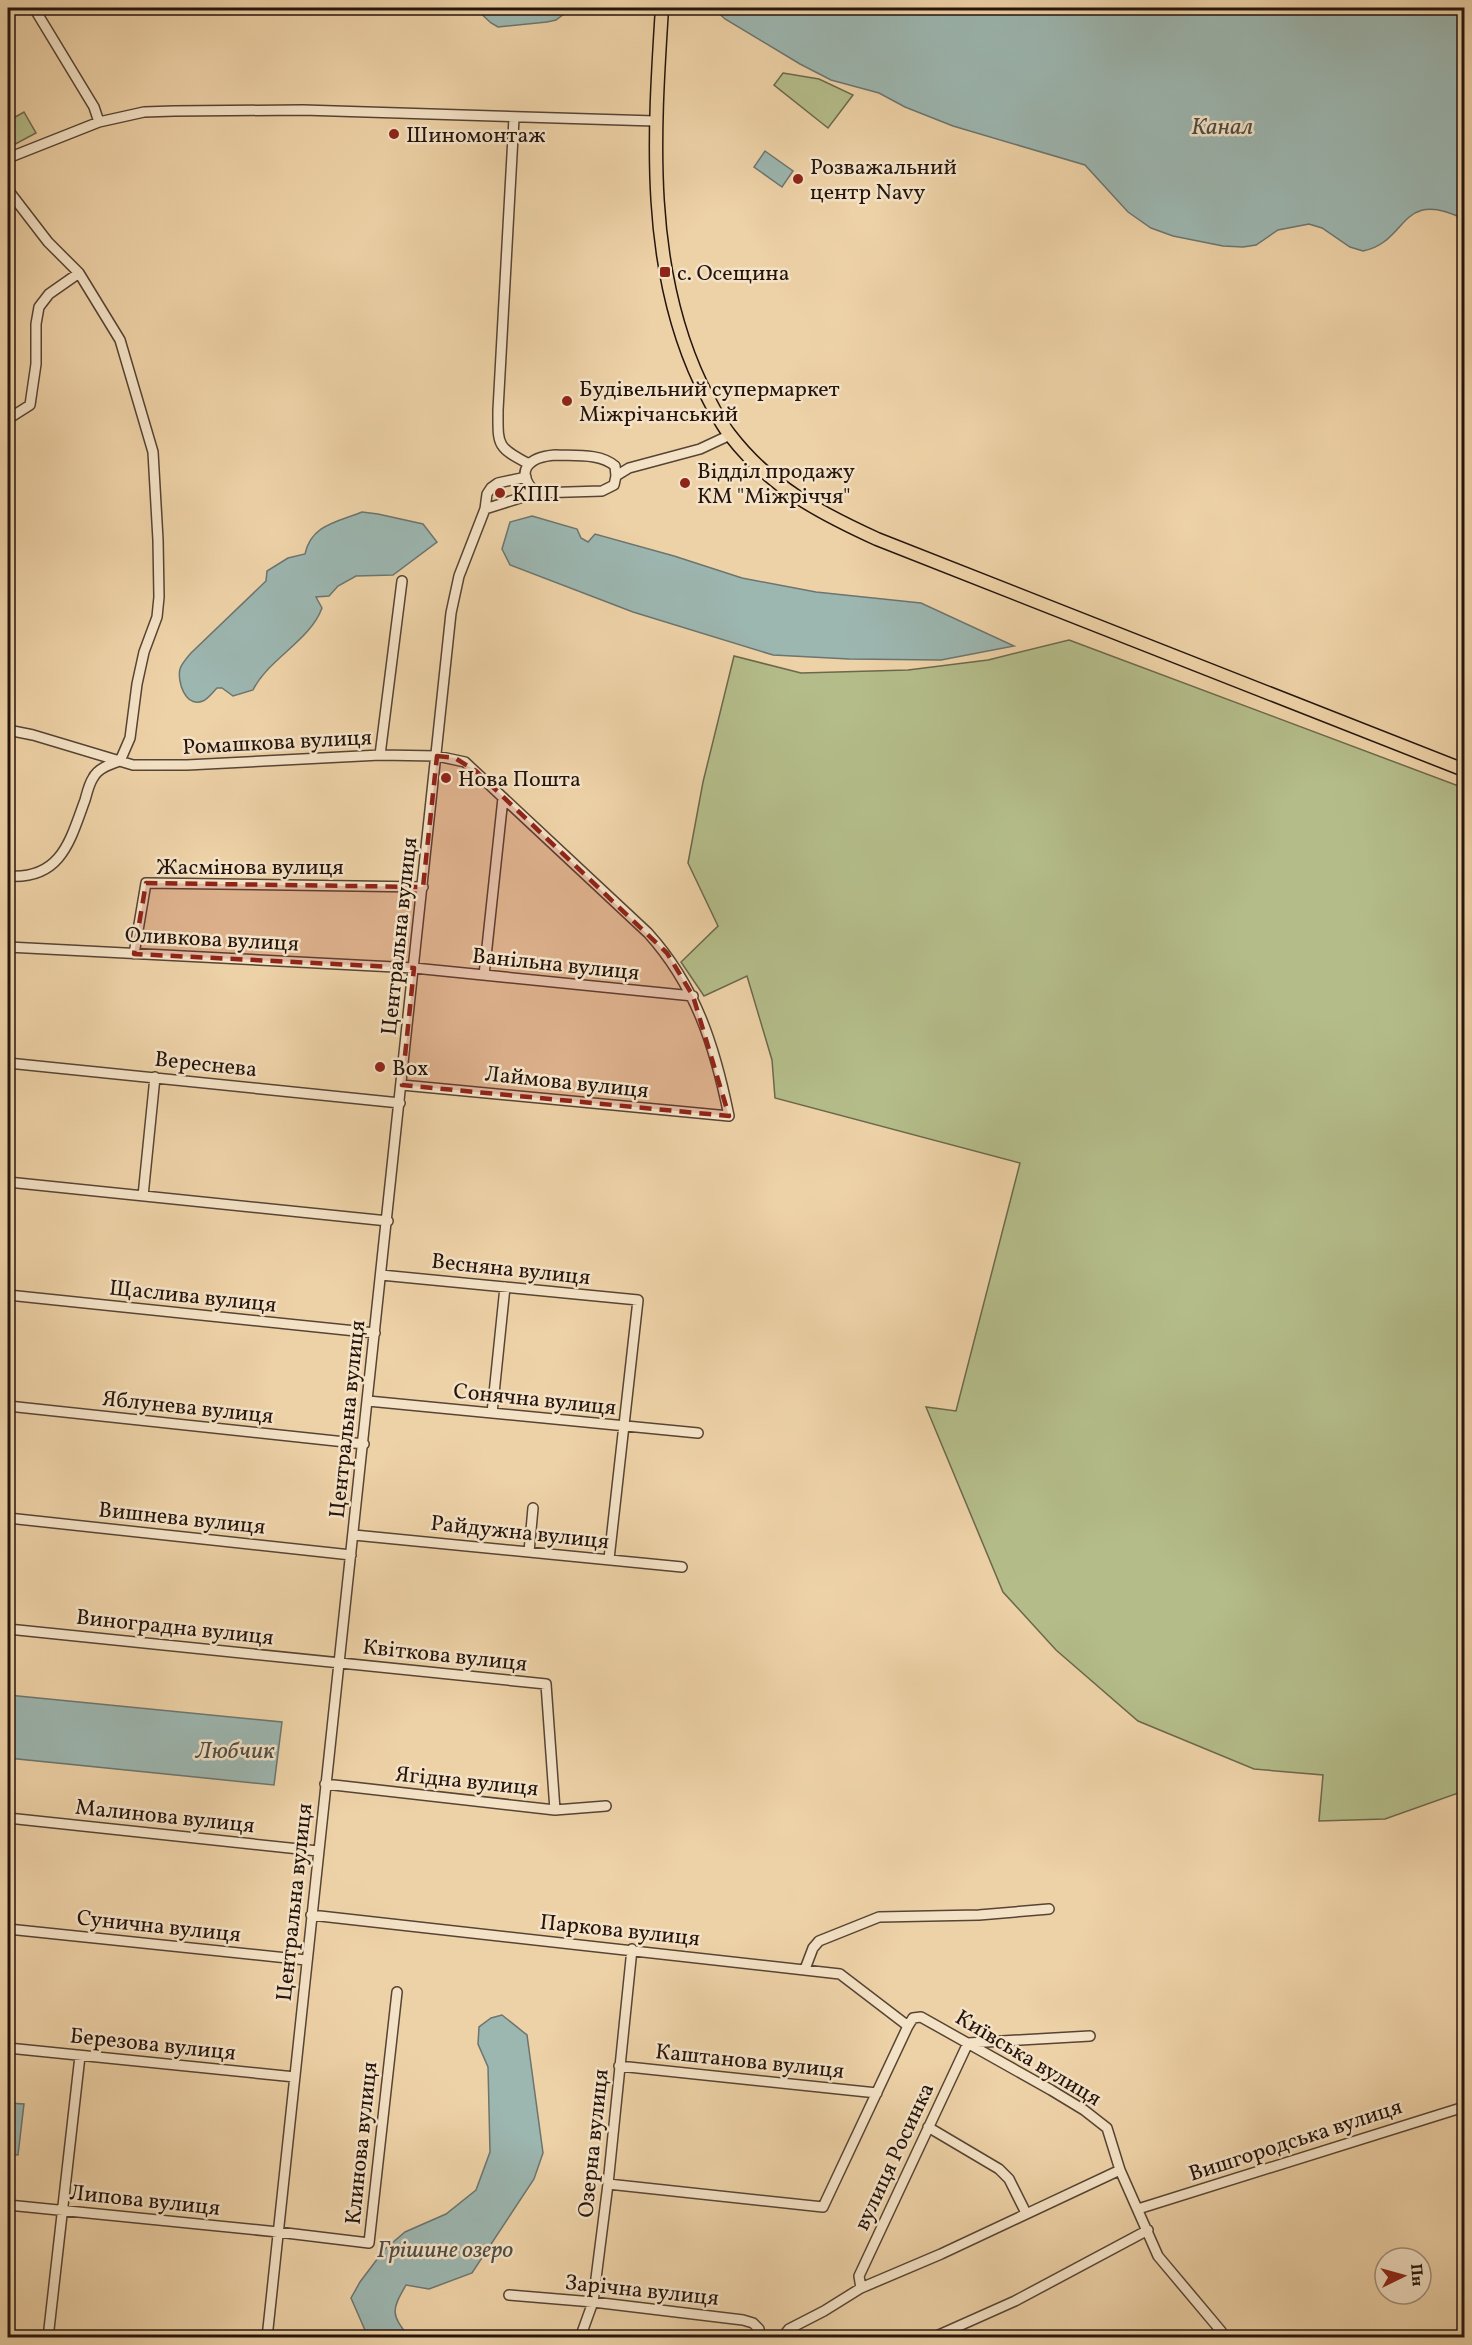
<svg xmlns="http://www.w3.org/2000/svg" width="1472" height="2345" font-family="Vollkorn,serif">
	<style>
		.green { fill: #b4bd8a; stroke: #6c684c; stroke-width: 1.5 }
		.water { fill: #9cb6b0; stroke: #6c756f; stroke-width: 1.5 }
		.lines { fill: none; stroke-linecap: round; stroke-linejoin: round }
		.minor-casing { stroke: #564434; stroke-width: 12 }
		.major-casing { stroke: #24140d; stroke-width: 15 }
		.minor { stroke: #f4e2c6; stroke-width: 9 }
		.major { stroke: #eed2a7; stroke-width: 12 }
		.marked { fill: #8f2418; fill-opacity: 0.2; stroke: #8f2418; stroke-width: 4.5; stroke-dasharray: 12 8; stroke-linejoin: round }
		.poi-dot { fill: #8f2418; stroke: #f4e2c6; stroke-width: 2 }
		.labels { text-anchor: middle; stroke-width: 5; stroke-linejoin: round; paint-order: stroke }
		.poi-label { font-size: 22px; fill: #24140d; stroke: #f4e2c6; text-anchor: start }
		.street-label { font-size: 22px; fill: #24140d; stroke: #f4e2c6 }
		.water-label { font-size: 24px; font-style: italic; fill: #4e4d46; stroke: #f4e2c6 }
	</style>
	<rect width="100%" height="100%" fill="#eed2a7"/>
	<filter id="stains"><feTurbulence type="fractalNoise" baseFrequency=".00333" numOctaves="4"/><feColorMatrix values="0 0 0 0 .2 0 0 0 0 .09 0 0 0 0 .02 0 0 0 .5 -.17"/></filter>
	<radialGradient id="worn" r=".72"><stop offset=".6" stop-color="#630" stop-opacity="0"/><stop offset="1" stop-color="#630" stop-opacity=".3"/></radialGradient>
	<path class="green" d="M783,73L819,79L853,95L828,128L774,85Z
		M24,112L36,133L8,148V121Z
		M1069,640L1464,788V1791L1385,1819L1319,1821L1323,1775L1254,1769L1138,1721L1056,1650L1003,1592L926,1407L956,1411L1020,1163L775,1098L772,1060L747,976L704,996L681,962L718,926L688,863L703,782L734,656L801,673L908,670L988,660Z"/>
	<path class="water" d="M475,8H572L556,20L547,22L498,27L491,23Z
		M713,8H1464V219C1399,187 1409,242 1363,251L1350,247L1322,228L1309,224L1278,230L1256,245L1243,247L1223,246L1173,236L1151,228L1128,212L1085,165L953,126L905,107L879,93L831,80L800,64L725,19Z
		M765,151L793,171L782,187L754,167Z
		M362,512L378,514L423,524L437,542L393,575L356,576L338,586L329,596L316,597L322,608C310,641 268,659 253,690L233,696L222,688H217C213,692 208,699 203,701C185,708 177,681 180,669C182,663 187,658 191,653L266,581L267,571L288,558L305,554C311,525 337,522 362,512Z
		M532,516L577,529L581,538L588,542L595,534L674,556L742,578L816,592L921,603L1014,646L941,660L849,659L773,655L633,612L510,565L502,549L510,522Z
		M8,1695L282,1722L274,1785L8,1758Z
		M502,2015L527,2035L543,2153L534,2179L472,2273L429,2289L406,2285C391,2311 391,2314 409,2337H368L351,2298L360,2282L384,2250L405,2232L446,2214L476,2190L490,2152L488,2067L478,2044L479,2027L491,2018Z
		M8,2103L24,2104L18,2155L8,2154Z"/>
	<g class="lines">
		<defs>
			<path id="minor" d="M34,8L94,107L99,122
				M514,118L498,410C498,445 496,447 529,464
				M8,158L99,122L144,112L174,111L303,110L655,121
				M8,190L48,242L79,273L120,340L153,452L158,540L159,597L157,617L144,652L137,684L130,738L120,761
				M8,419L30,405L36,364V324L39,307L49,294L79,273
				M555,455C575,456 600,453 615,466L616,476L614,485L602,491L536,493C513,470 530,457 555,455Z
				M616,476L629,468L700,449L730,435
				M485,509L536,493
				M8,730L33,735L133,765H187L380,755L437,756L465,762L648,933C696,986 715,1047 729,1116L402,1085
				M380,755L402,581
				M8,876C61,880 70,841 85,800C87,793 89,784 93,778C98,768 111,764 120,761
				M8,947L414,968L693,996
				M134,954L146,883L423,887
				M484,975L503,798
				M8,1063L400,1103
				M8,1182L388,1221
				M143,1196L155,1077
				M381,1275L638,1300L609,1559
				M8,1295L375,1333
				M368,1401L698,1433
				M8,1406L364,1444
				M492,1413L505,1287
				M8,1518L351,1555
				M354,1535L682,1567
				M529,1552L533,1508
				M8,1629L546,1684L555,1810
				M325,1784L555,1810L606,1806
				M8,1818L318,1851
				M311,1915L840,1974L908,2026
				M8,1929L306,1960
				M805,1969L813,1948L819,1941L879,1917L979,1915L1049,1909
				M8,2048L295,2077
				M619,2066L877,2093
				M928,2127L999,2169L1009,2179L1026,2213
				M608,2184L823,2207L908,2026L913,2018L921,2017L1051,2090L1084,2110L1107,2128L1120,2170L1158,2256L1221,2331L1224,2338
				M8,2205L278,2232L369,2243L397,1992
				M1138,2209L1464,2107
				M861,2288L859,2276L968,2043L1090,2036
				M509,2295L593,2302L743,2320L753,2323L759,2329L757,2338
				M48,2338L80,2056
				M267,2338L451,613L459,576L485,509L487,494L491,488L498,483L526,477
				M580,2338L593,2302L608,2184L632,1949
				M782,2338L789,2329L824,2311L861,2288L941,2254L1120,2170
				M932,2338L1015,2301L1148,2230"/>
			<path id="major" d="M662,8C654,134 645,266 701,384C710,401 718,420 730,435C770,487 820,513 877,539L1464,770"/>
		</defs>
		<use href="#minor" class="minor-casing"/>
		<use href="#major" class="major-casing"/>
		<use href="#minor" class="minor"/>
		<use href="#major" class="major"/>
	</g>
	<path class="marked" d="M437,756L455,758L476,771L667,953L693,996L729,1116L402,1085L414,968L134,954L146,883L423,887Z"/>
	<g class="poi-dot">
		<circle cx="394" cy="134" r="6"/>
		<circle cx="798" cy="179" r="6"/>
		<rect x="659" y="266" width="12" height="12" rx="3"/>
		<circle cx="567" cy="401" r="6"/>
		<circle cx="685" cy="483" r="6"/>
		<circle cx="500" cy="493" r="6"/>
		<circle cx="446" cy="778" r="6"/>
		<circle cx="380" cy="1067" r="6"/>
	</g>
	<g class="labels">
		<g class="poi-label">
			<text x="406" y="142">Шиномонтаж</text>
			<text x="810" y="174">Розважальний<tspan x="810" dy="25">центр Navy</tspan></text>
			<text x="677" y="280">с. Осещина</text>
			<text x="579" y="396">Будівельний супермаркет<tspan x="579" dy="25">Міжрічанський</tspan></text>
			<text x="697" y="478">Відділ продажу<tspan x="697" dy="25">КМ "Міжріччя"</tspan></text>
			<text x="512" y="501">КПП</text>
			<text x="458" y="786">Нова Пошта</text>
			<text x="392" y="1075">Box</text>
		</g>
		<g class="street-label">
			<text transform="translate(277 741) rotate(-3)" y="8">Ромашкова вулиця</text>
			<text x="250" y="874">Жасмінова вулиця</text>
			<text transform="translate(398 936) rotate(-84)" y="8">Центральна вулиця</text>
			<text transform="translate(212 938) rotate(3)" y="8">Оливкова вулиця</text>
			<text transform="translate(556 963) rotate(6)" y="8">Ванільна вулиця</text>
			<text transform="translate(206 1063) rotate(6)" y="8">Вереснева</text>
			<text transform="translate(567 1081) rotate(6)" y="8">Лаймова вулиця</text>
			<text transform="translate(511 1268) rotate(6)" y="8">Весняна вулиця</text>
			<text transform="translate(193 1295) rotate(6)" y="8">Щаслива вулиця</text>
			<text transform="translate(535 1398) rotate(6)" y="8">Сонячна вулиця</text>
			<text transform="translate(188 1406) rotate(6)" y="8">Яблунева вулиця</text>
			<text transform="translate(346 1419) rotate(-84)" y="8">Центральна вулиця</text>
			<text transform="translate(182 1517) rotate(6)" y="8">Вишнева вулиця</text>
			<text transform="translate(520 1531) rotate(6)" y="8">Райдужна вулиця</text>
			<text transform="translate(175 1626) rotate(6)" y="8">Виноградна вулиця</text>
			<text transform="translate(445 1654) rotate(6)" y="8">Квіткова вулиця</text>
			<text transform="translate(467 1780) rotate(6)" y="8">Ягідна вулиця</text>
			<text transform="translate(165 1815) rotate(6)" y="8">Малинова вулиця</text>
			<text transform="translate(293 1902) rotate(-84)" y="8">Центральна вулиця</text>
			<text transform="translate(159 1925) rotate(6)" y="8">Сунична вулиця</text>
			<text transform="translate(620 1929) rotate(6)" y="8">Паркова вулиця</text>
			<text transform="translate(153 2043) rotate(6)" y="8">Березова вулиця</text>
			<text transform="translate(1029 2057) rotate(31)" y="8">Київська вулиця</text>
			<text transform="translate(750 2060) rotate(6)" y="8">Каштанова вулиця</text>
			<text transform="translate(1295 2139) rotate(-18)" y="8">Вишгородська вулиця</text>
			<text transform="translate(360 2143) rotate(-84)" y="8">Клинова вулиця</text>
			<text transform="translate(592 2143) rotate(-84)" y="8">Озерна вулиця</text>
			<text transform="translate(893 2156) rotate(-65)" y="8">вулиця Росинка</text>
			<text transform="translate(145 2199) rotate(6)" y="8">Липова вулиця</text>
			<text transform="translate(642 2289) rotate(6)" y="8">Зарічна вулиця</text>
		</g>
		<g class="water-label">
			<text x="1222" y="134">Канал</text>
			<text x="235" y="1758">Любчик</text>
			<text x="445" y="2257">Грішине озеро</text>
		</g>
	</g>
	<rect width="1472" height="2345" fill="none" stroke="#eed2a7" stroke-width="30"/>
	<rect x="9" y="9" width="1454" height="2327" fill="none" stroke="#24140d" stroke-width="3"/>
	<rect x="15" y="15" width="1442" height="2315" fill="none" stroke="#24140d" stroke-width="1.5"/>
	<g transform="translate(1403 2276) rotate(85)"><circle r="28" fill="#f4e2c6" stroke="#a1907c" stroke-width="1.5"/>
	<path d="M0-4.5L10 22L0 15L-10 22Z" fill="#8f2418"/>
	<text y="-9" font-size="16" font-weight="bold" text-anchor="middle" fill="#24140d">Пн</text>
	</g>
	<rect width="100%" height="100%" filter="url(#stains)"/>
	<rect width="100%" height="100%" fill="url(#worn)"/>
</svg>
